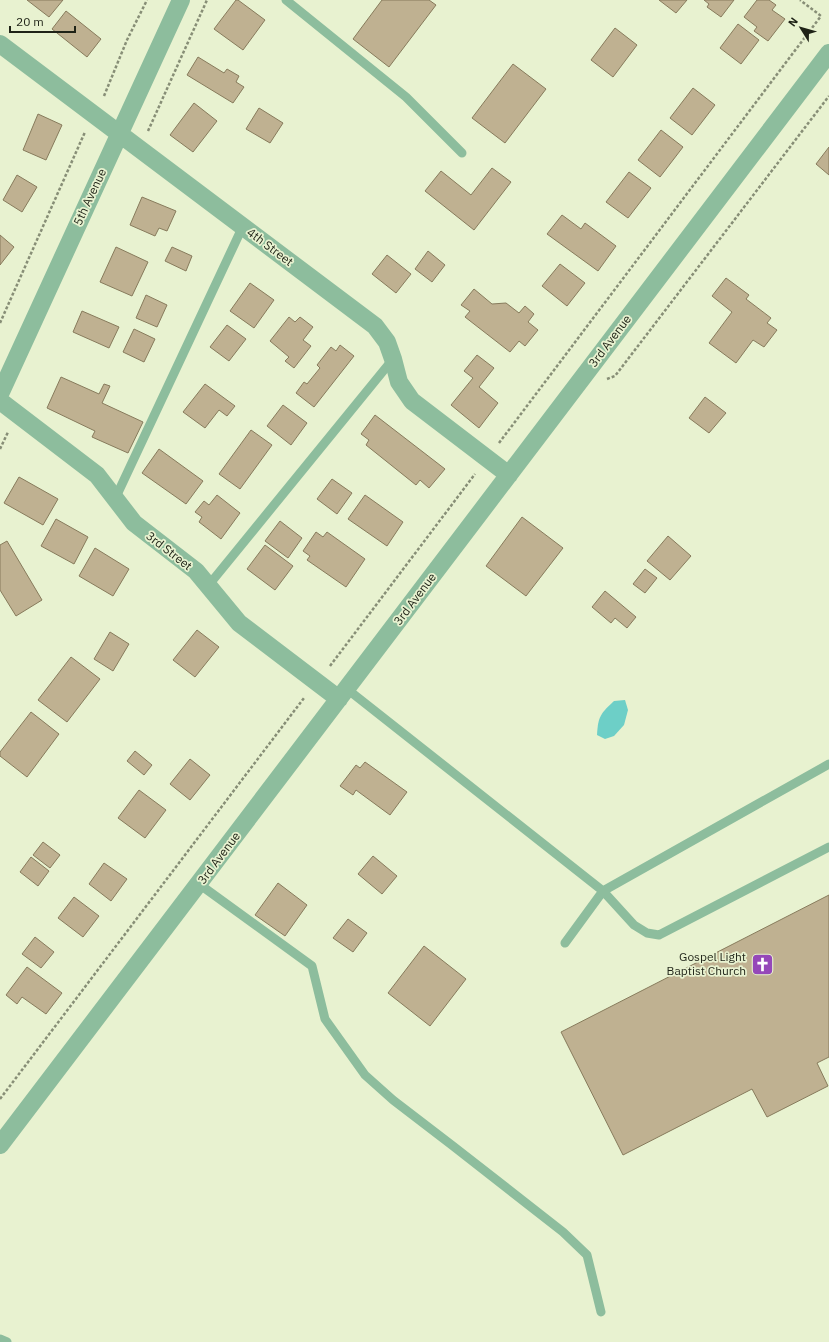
<svg xmlns="http://www.w3.org/2000/svg" width="829" height="1342" font-family="'IBM Plex Sans',sans-serif">
	<style>
		.water { fill: #6dcfc7 }
		.building { fill: #bfb191; stroke: #877b5c }
		.lines { fill: none; stroke-linecap: round; stroke-linejoin: round }
		.path { stroke: #878e76; stroke-width: 2.5; stroke-dasharray: 3 2; stroke-linecap: butt }
		.lane { stroke: #8dbd9d; stroke-width: 9 }
		.street { stroke: #8dbd9d; stroke-width: 18 }
		.labels { text-anchor: middle; stroke-width: 3.5; stroke-linejoin: round; paint-order: stroke }
		.street-label { font-size: 12px; fill: #1f2317; stroke: #e8f2d0 }
		.poi-label { font-size: 12px; fill: #1f2317; stroke: #e8f2d0; text-anchor: end }
	</style>
	<rect width="100%" height="100%" fill="#e8f2d0"/>
	<path class="water" d="M625,700L628,710L624,725L614,736L605,739L597,735C598,716 601,713 614,701Z"/>
	<path class="building" d="M27,0H63L49,17Z
		M236,0H238L265,20L243,50L214,29Z
		M382,0H429L436,5L389,67L353,39Z
		M659,0H687L676,13Z
		M704,0H734L721,17L707,7L709,4Z
		M757,0H769L776,5L772,10L785,19L768,41L754,31L757,27L744,17Z
		M66,11L101,39L87,57L52,29Z
		M738,24L759,40L741,64L720,48Z
		M615,28L637,45L613,77L591,60Z
		M198,57L224,73L227,69L239,76L236,82L244,87L233,103L187,75Z
		M513,64L546,89L505,143L472,118Z
		M693,88L715,105L692,135L670,118Z
		M194,103L217,121L193,152L170,135Z
		M259,108L283,123L270,143L246,129Z
		M38,114L62,125L46,160L23,150Z
		M661,130L683,147L660,177L638,160Z
		M829,147V175L816,164Z
		M492,168L511,182L474,230L425,191L441,171L471,195Z
		M629,172L651,188L628,218L606,202Z
		M17,175L37,187L22,212L3,200Z
		M142,197L176,211L167,231L159,228L155,236L130,225Z
		M562,215L581,229L585,223L616,246L598,271L547,234Z
		M0,235L14,247L0,265Z
		M116,247L148,262L132,296L100,282Z
		M172,247L192,256L186,271L165,261Z
		M428,251L445,265L432,282L415,269Z
		M387,255L411,274L396,293L372,274Z
		M560,264L585,283L567,306L542,286Z
		M726,278L749,295L746,299L771,318L767,323L777,330L764,347L753,340L736,363L709,343L732,312L712,296Z
		M250,283L274,300L254,328L230,311Z
		M474,289L492,304L506,303L519,313L525,306L534,314L528,322L538,330L525,346L519,341L510,352L465,317L470,311L461,305Z
		M146,295L167,305L157,327L136,318Z
		M82,311L119,327L109,348L73,332Z
		M289,317L295,322L300,317L313,327L303,340L311,346L294,368L285,361L289,357L270,341Z
		M227,325L246,339L229,361L210,347Z
		M134,329L155,339L144,362L123,352Z
		M340,345L354,356L314,407L296,393L304,382L307,384L320,368L317,365L331,347L336,351Z
		M477,355L494,368L479,387L498,403L479,428L451,405L473,378L464,371Z
		M61,377L99,394L104,384L110,386L102,403L143,422L128,453L92,437L95,431L47,408Z
		M205,384L235,406L227,416L219,410L205,428L183,412Z
		M705,397L726,413L709,433L689,418Z
		M283,405L307,423L291,445L267,426Z
		M375,415L445,469L429,488L420,480L416,485L366,445L369,440L361,434Z
		M251,430L272,445L240,489L219,474Z
		M159,449L203,481L186,504L142,473Z
		M19,477L58,499L43,525L4,503Z
		M332,479L352,493L337,514L317,499Z
		M217,495L240,513L221,539L199,522L202,517L195,512L204,501L209,505Z
		M365,495L403,522L387,546L348,519Z
		M522,517L563,548L526,596L486,566Z
		M56,519L88,537L74,564L41,546Z
		M280,521L302,538L288,558L265,541Z
		M316,532L323,537L327,532L365,559L346,587L307,560L310,556L303,551Z
		M668,536L691,556L670,580L647,561Z
		M7,541L42,600L16,616L0,590V545Z
		M265,545L293,566L275,590L247,569Z
		M95,548L129,569L113,596L79,576Z
		M645,569L657,578L645,593L633,584Z
		M605,591L636,617L627,628L615,618L611,623L592,607Z
		M197,630L219,647L195,677L173,660Z
		M110,632L129,644L113,671L94,659Z
		M71,657L100,679L67,722L38,700Z
		M31,712L59,734L27,777L0,756V752Z
		M135,751L152,765L144,775L127,761Z
		M190,759L210,775L190,800L170,784Z
		M365,762L407,792L390,815L356,790L353,795L340,786L356,765L360,768Z
		M139,790L166,810L145,838L118,818Z
		M43,842L60,855L50,868L33,855Z
		M373,856L397,876L382,894L358,874Z
		M31,857L49,871L38,886L20,872Z
		M104,863L127,879L111,901L89,884Z
		M278,883L307,905L285,936L255,915Z
		M829,895V1057L817,1063L828,1086L767,1117L752,1089L623,1155L561,1032Z
		M74,897L99,916L83,937L58,918Z
		M348,919L367,933L353,952L333,938Z
		M35,937L54,952L41,968L22,954Z
		M424,946L466,979L430,1026L388,993Z
		M27,967L62,993L46,1014L22,997L17,1004L6,995Z"/>
	<g class="lines">
		<path class="path" d="M104,96L127,40L147,0
			M148,131L207,0
			M0,323L85,132
			M607,379L615,376L829,96
			M499,443L821,16L800,0
			M0,449L8,432
			M330,666L475,474
			M0,1099L304,698"/>
		<path class="lane" d="M286,0L406,97L462,153
			M115,499L243,226
			M208,586L393,359
			M347,689L603,891L634,925L647,933L659,935L829,847
			M199,884L312,966L325,1019L365,1075L393,1100L453,1146L563,1232L587,1255L601,1312
			M565,943L603,891L829,764
			M0,1339L7,1342"/>
		<path class="street" d="M0,44L375,326L387,342L393,359L399,382L412,401L509,475
			M0,394L181,0
			M0,401L97,475L134,523L196,571L239,623L339,699
			M0,1145L829,53"/>
	</g>
	<defs>
		<symbol id="church-square" viewBox="-11 -11 22 22"><rect x="-9" y="-9" width="18" height="18" rx="4" fill="#9548b9" stroke="#e8f2d0"/><path d="M-1.2-6h2.4v3.5h3.3v2.4h-3.3V6h-2.4V-.1h-3.3v-2.4h3.3Z" fill="#fff"/></symbol>
	</defs>
	<g fill-rule="evenodd">
		<use href="#church-square" x="750" y="952" width="25" height="25"/>
	</g>
	<g class="labels">
		<g class="street-label">
			<text transform="translate(90 197) rotate(-65)" y="4">5th Avenue</text>
			<text transform="translate(270 247) rotate(37)" y="4">4th Street</text>
			<text transform="translate(610 341) rotate(-53)" y="4">3rd Avenue</text>
			<text transform="translate(169 551) rotate(38)" y="4">3rd Street</text>
			<text transform="translate(415 599) rotate(-53)" y="4">3rd Avenue</text>
			<text transform="translate(219 858) rotate(-53)" y="4">3rd Avenue</text>
		</g>
		<g class="poi-label">
			<text x="746" y="961">Gospel Light<tspan x="746" dy="14">Baptist Church</tspan></text>
		</g>
	</g>
	<g transform="translate(801 28) rotate(307)" stroke="#e8f2d0" stroke-width="3" paint-order="stroke">
	<path d="M0-3L7 15L0 10L-7 15Z" fill="#1f2317"/>
	<text y="-6" font-size="11" font-weight="bold" text-anchor="middle" fill="#1f2317">N</text>
	</g>
	<path d="M10 26v6h65v-6" fill="none" stroke="#1f2317" stroke-width="2"/>
	<text x="16" y="26" font-size="12" fill="#1f2317" stroke="#e8f2d0" stroke-width="3" paint-order="stroke">20 m</text>
</svg>
